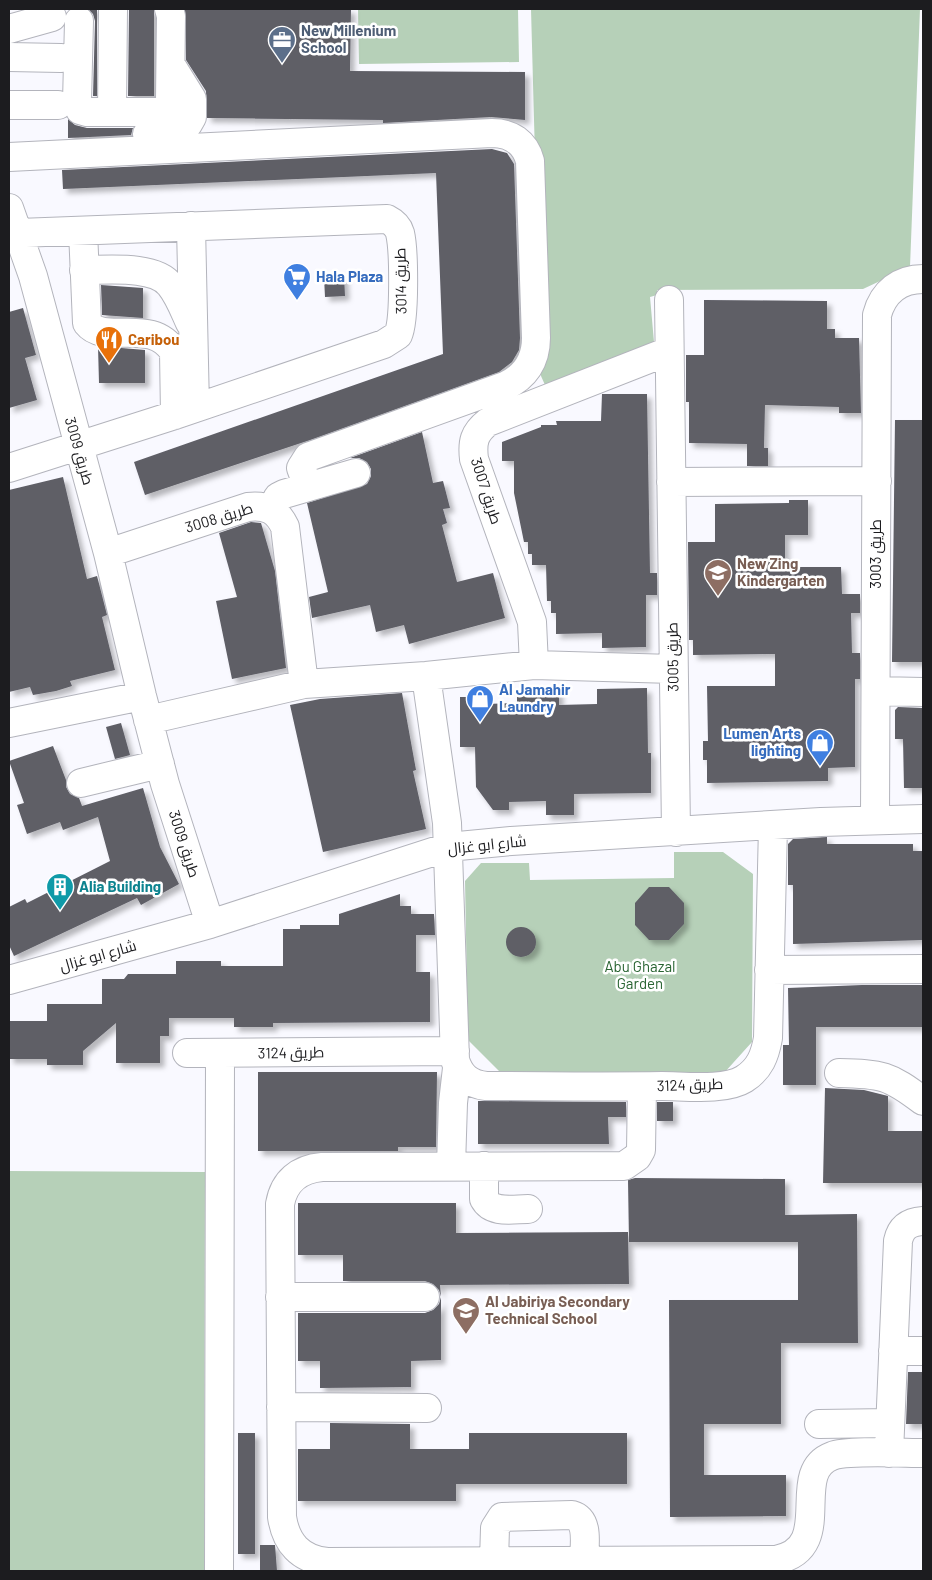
<svg xmlns="http://www.w3.org/2000/svg" width="932" height="1580" font-family="Barlow,Cairo,sans-serif">
	<style>
		.green { fill: #b6d0b8 }
		.building { fill: #5e5e66; filter: url(#shadow) }
		.lines { fill: none; stroke-linecap: round; stroke-linejoin: round }
		.minor-casing { stroke: #b3b4bc; stroke-width: 30 }
		.minor { stroke: #fff; stroke-width: 28 }
		.labels { text-anchor: middle; stroke-width: 5; stroke-linejoin: round; paint-order: stroke }
		.service-label { font-size: 15px; font-weight: bold; fill: #4e5e75; stroke: #fff; text-anchor: start }
		.shop-label { font-size: 15px; font-weight: bold; fill: #366cbe; stroke: #fff; text-anchor: start }
		.street-label { font-size: 15px; fill: #1c1c1f; stroke: #fff }
		.food-label { font-size: 15px; font-weight: bold; fill: #c56008; stroke: #fff; text-anchor: start }
		.education-label { font-size: 15px; font-weight: bold; fill: #785e54; stroke: #fff; text-anchor: start }
		.culture-label { font-size: 15px; font-weight: bold; fill: #0d838f; stroke: #fff; text-anchor: start }
		.park-label { font-size: 15px; fill: #296432; stroke: #fff }
	</style>
	<defs>
		<filter id="shadow"><feDropShadow dx="4.5" dy="4.5" stdDeviation="2.5" flood-color="#0004"/></filter>
	</defs>
	<rect width="100%" height="100%" fill="#f9f9ff"/>
	<path class="green" d="M358,9H518L519,62L359,64Z
		M531,9H920L910,267L863,289L657,290V295L650,297L654,342L545,385L541,376Z
		M674,852H723L753,874L752,1042L724,1073H501L468,1040L465,881L481,863H529L530,880L674,878Z
		M9,1171L205,1172L204,1571H9Z"/>
	<path class="building" d="M88,9H97V96H93L95,21L93,14Z
		M129,9H154V96H128Z
		M185,9H351L350,71L525,72V120L491,117L383,123V120L207,118L206,91L186,60Z
		M68,119L75,125L87,128H133L131,135L68,138Z
		M492,149L507,153L514,164L520,338L519,350L512,362L499,372L310,440L145,495L134,462L443,354L436,173L63,189L62,170Z
		M344,276L345,296L325,297L324,277Z
		M101,285L143,288V318L102,315Z
		M704,300L827,301V329H835V338H859L861,413H839V407L765,405L764,448H768V466H747V444L689,443V402H686V355H704Z
		M23,308L36,355L25,358L37,400L9,408V312Z
		M98,346L145,350V383H99Z
		M602,394H647L650,573H657V595H646V647L602,648V633L556,634V613H551V601H547L546,565H532V554H528V542H524L514,493V461H502V442L541,427V425H557L556,421H601Z
		M895,420H923V662H892Z
		M422,432L433,483L443,481L450,508L443,509L447,523L442,525L457,582L493,573L505,618L409,644L404,625L376,632L370,605L312,618L309,597L328,592L307,503L367,484L371,476V469L367,462L359,458H350Z
		M63,477L87,579L97,576L107,615L102,617L115,670L70,681L72,686L56,691L33,695L30,687L9,692V490Z
		M789,500H808V535H785V567H841L842,594H860V613H851L852,653H860V679H855V767L828,768V781L707,783V760H703V741H708L707,686H775V654L693,655V640H689L688,542H715V504L789,503Z
		M251,522L261,523L275,571L286,668L232,679L216,601L237,597L219,533Z
		M647,688L648,753H651V793L574,794V815H546V801L509,802V810H493L476,787L475,747H460V697H486V704L517,703V691H559V705L597,704V689Z
		M402,693L416,770L413,771L426,829L323,852L290,705L320,699Z
		M898,707L923,708V788H904L903,739H895V710Z
		M121,723L130,755L115,759L106,727Z
		M53,746L66,780V787L70,794L79,798L82,806L143,788L160,847L179,884L141,905L137,898L14,956L9,945V907L25,899L27,903L110,861L98,817L63,830L60,822L27,834L17,805L24,803L9,761Z
		M827,837V844H913V851H923V940L793,944V885H788V844L793,839Z
		M649,887H669L684,903V924L669,940H649L635,925V903Z
		M400,894V906H411V914H434L435,935H416V972H430V1022L273,1023V1027H234V1018H169V1036H160V1063H116V1023L83,1051V1065H47V1059H9V1021H47V1004H102V979H124L128,974H176V961H221V966H283V929H300V925H339V914Z
		M506 942a15 15 0 1 1 30 0a15 15 0 1 1-30 0Z
		M862,985H923V1027H816V1085H783V1045H789L788,988Z
		M258,1072H437L436,1147H398V1151H258Z
		M825,1088L864,1090L888,1096V1131H923V1183H823Z
		M478,1101L626,1102V1117H608L609,1144H478Z
		M657,1102H673V1121H657Z
		M635,1178L785,1179V1215L857,1214L858,1343H781V1424H704V1475H786V1516L670,1517L669,1300H798V1242H629L628,1180Z
		M298,1203H456V1233L628,1232L629,1284L440,1285L441,1297L439,1290L433,1284L425,1281H343V1255H298Z
		M441,1297V1360L411,1361V1387L320,1388V1361H298V1313H425L433,1310L439,1304Z
		M908,1372H923V1424H906Z
		M330,1423L410,1424V1449H469V1433H627V1484H456V1501H298V1449H330Z
		M238,1433H255V1554H238Z
		M260,1545H275L277,1571H260Z"/>
	<g class="lines">
		<defs>
			<path id="minor" d="M79,21L77,102L80,110L87,112H161L169,107L170,100L171,16L169,9
				M9,29L52,17
				M9,57L61,58
				M9,105H58
				M112,112L113,9
				M147,134L179,131L188,124L192,117V99L171,65
				M9,157L492,133C511,133 525,142 530,161L536,338C536,361 525,377 505,386L308,457L301,468L308,487
				M9,208L33,276L108,553L142,696L165,784L210,924
				M191,226L195,408
				M83,231L87,323C105,346 152,316 174,352L175,415
				M84,270C108,270 155,265 170,285C179,296 184,310 190,323
				M669,300L676,832
				M9,468L175,415L384,344L398,335C405,320 404,250 400,233C398,226 393,222 387,219L19,233
				M671,482L877,481
				M272,509L278,497L284,494L356,473
				M108,553L248,507C267,505 277,510 285,527L304,684
				M534,665L532,622L474,459C472,442 474,433 488,422L669,351
				M426,676L447,823L455,1060C460,1076 469,1084 486,1086C544,1086 603,1087 662,1086C684,1086 725,1091 744,1079C760,1069 765,1055 768,1038L773,826
				M876,691L923,692
				M148,720L304,684L426,676L534,665L673,669
				M9,723L142,696
				M81,783L160,764
				M875,819L877,315C883,292 900,279 923,279
				M769,970L923,969
				M9,980L210,924L448,847L511,841L821,822L923,819
				M187,1053L455,1051
				M839,1073C882,1074 889,1075 923,1101
				M642,1087L641,1150L637,1157L624,1166L322,1167C299,1169 284,1181 280,1204L282,1517C286,1543 300,1559 327,1562L776,1560C838,1548 787,1473 832,1456C848,1450 903,1453 923,1453
				M451,1166L453,1103L457,1068
				M484,1166V1199C492,1214 513,1209 528,1209
				M280,1297H425
				M893,1351H923
				M281,1407L427,1408
				M819,1424L890,1423
				M889,1453L898,1241C901,1227 909,1222 923,1221
				M494,1561L495,1528L502,1517L572,1515C590,1520 584,1546 584,1561
				M219,1571L220,1053"/>
		</defs>
		<use href="#minor" class="minor-casing"/>
		<use href="#minor" class="minor"/>
	</g>
	<defs>
		<symbol id="office-pin" viewBox="-11 -11 22 30"><path d="M0 17L-7.5 6A9.5 9.5 0 1 1 7.5 6Z" fill="#5c6f8a" stroke="#fff"/><path d="M-6-3h4V-5.5h4V-3h4V5H-6ZM-1-4.5V-3h2v-1.5ZM-6 0V1H6V0Z" fill="#fff"/></symbol>
		<symbol id="supermarket-pin" viewBox="-11 -11 22 30"><path d="M0 17L-7.5 6A9.5 9.5 0 1 1 7.5 6Z" fill="#3f7fe0" stroke="#fff"/><path d="M-6-5.5h2.5l.6 2H6L4.5 2H-2.5L-4.4-4H-6ZM-1.5 3.2a1.3 1.3 0 1 0 .1 0ZM3 3.2a1.3 1.3 0 1 0 .1 0Z" fill="#fff"/></symbol>
		<symbol id="restaurant-pin" viewBox="-11 -11 22 30"><path d="M0 17L-7.5 6A9.5 9.5 0 1 1 7.5 6Z" fill="#e8710a" stroke="#fff"/><path d="M-5-6h1v4h1v-4h1v4h1v-4h1v5L-1.5 .5V6h-2V.5L-5-1ZM5-6V6H3V1.5H1.5Q1.5-4 5-6Z" fill="#fff"/></symbol>
		<symbol id="school-pin" viewBox="-11 -11 22 30"><path d="M0 17L-7.5 6A9.5 9.5 0 1 1 7.5 6Z" fill="#8d6e63" stroke="#fff"/><path d="M0-5L7-2L0 1L-7-2ZM-4 1L0 2.5L4 1V4Q0 6-4 4Z" fill="#fff"/></symbol>
		<symbol id="shop-pin" viewBox="-11 -11 22 30"><path d="M0 17L-7.5 6A9.5 9.5 0 1 1 7.5 6Z" fill="#3f7fe0" stroke="#fff"/><path d="M-5-2.5h2.3a2.7 3.5 0 0 1 5.4 0H5L5.5 6h-11ZM-1.5-2.5h3a1.5 2.3 0 0 0-3 0Z" fill="#fff"/></symbol>
		<symbol id="building-pin" viewBox="-11 -11 22 30"><path d="M0 17L-7.5 6A9.5 9.5 0 1 1 7.5 6Z" fill="#0f9aa8" stroke="#fff"/><path d="M-4-6H4V6H1V3H-1V6H-4ZM-2.5-4.3h1.7v1.8h-1.7ZM.8-4.3h1.7v1.8H.8ZM-2.5-1h1.7V.8h-1.7ZM.8-1h1.7V.8H.8Z" fill="#fff"/></symbol>
	</defs>
	<g fill-rule="evenodd">
		<use href="#office-pin" x="266" y="24" width="32" height="43"/>
		<use href="#supermarket-pin" x="281" y="261" width="32" height="43"/>
		<use href="#restaurant-pin" x="93" y="324" width="32" height="43"/>
		<use href="#school-pin" x="702" y="557" width="32" height="43"/>
		<use href="#shop-pin" x="464" y="683" width="32" height="43"/>
		<use href="#shop-pin" x="804" y="727" width="32" height="43"/>
		<use href="#building-pin" x="44" y="871" width="32" height="43"/>
		<use href="#school-pin" x="450" y="1295" width="32" height="43"/>
	</g>
	<g class="labels">
		<g class="service-label">
			<text x="301" y="36">New Millenium<tspan x="301" dy="17">School</tspan></text>
		</g>
		<g class="shop-label">
			<text x="316" y="282">Hala Plaza</text>
			<text x="499" y="695">Al Jamahir<tspan x="499" dy="17">Laundry</tspan></text>
			<text x="801" y="739" text-anchor="end">Lumen Arts<tspan x="801" dy="17">lighting</tspan></text>
		</g>
		<g class="street-label">
			<text transform="translate(401 281) rotate(-91)" y="5">طريق 3014</text>
			<text transform="translate(79 451) rotate(74)" y="5">طريق 3009</text>
			<text transform="translate(486 491) rotate(72)" y="5">طريق 3007</text>
			<text transform="translate(219 518) rotate(-17)" y="5">طريق 3008</text>
			<text transform="translate(876 554) rotate(-90)" y="5">طريق 3003</text>
			<text transform="translate(673 657) rotate(-91)" y="5">طريق 3005</text>
			<text transform="translate(184 844) rotate(72)" y="5">طريق 3009</text>
			<text transform="translate(487 845) rotate(-6)" y="5">شارع ابو غزال</text>
			<text transform="translate(98 956) rotate(-16)" y="5">شارع ابو غزال</text>
			<text transform="translate(291 1053) rotate(-1)" y="5">طريق 3124</text>
			<text transform="translate(690 1085) rotate(-2)" y="5">طريق 3124</text>
		</g>
		<g class="food-label">
			<text x="128" y="345">Caribou</text>
		</g>
		<g class="education-label">
			<text x="737" y="569">New Zing<tspan x="737" dy="17">Kindergarten</tspan></text>
			<text x="485" y="1307">Al Jabiriya Secondary<tspan x="485" dy="17">Technical School</tspan></text>
		</g>
		<g class="culture-label">
			<text x="79" y="892">Alia Building</text>
		</g>
		<g class="park-label">
			<text x="640" y="972">Abu Ghazal<tspan x="640" dy="17">Garden</tspan></text>
		</g>
	</g>
	<rect width="932" height="1580" fill="none" stroke="#1c1c1f" stroke-width="20"/>
</svg>
